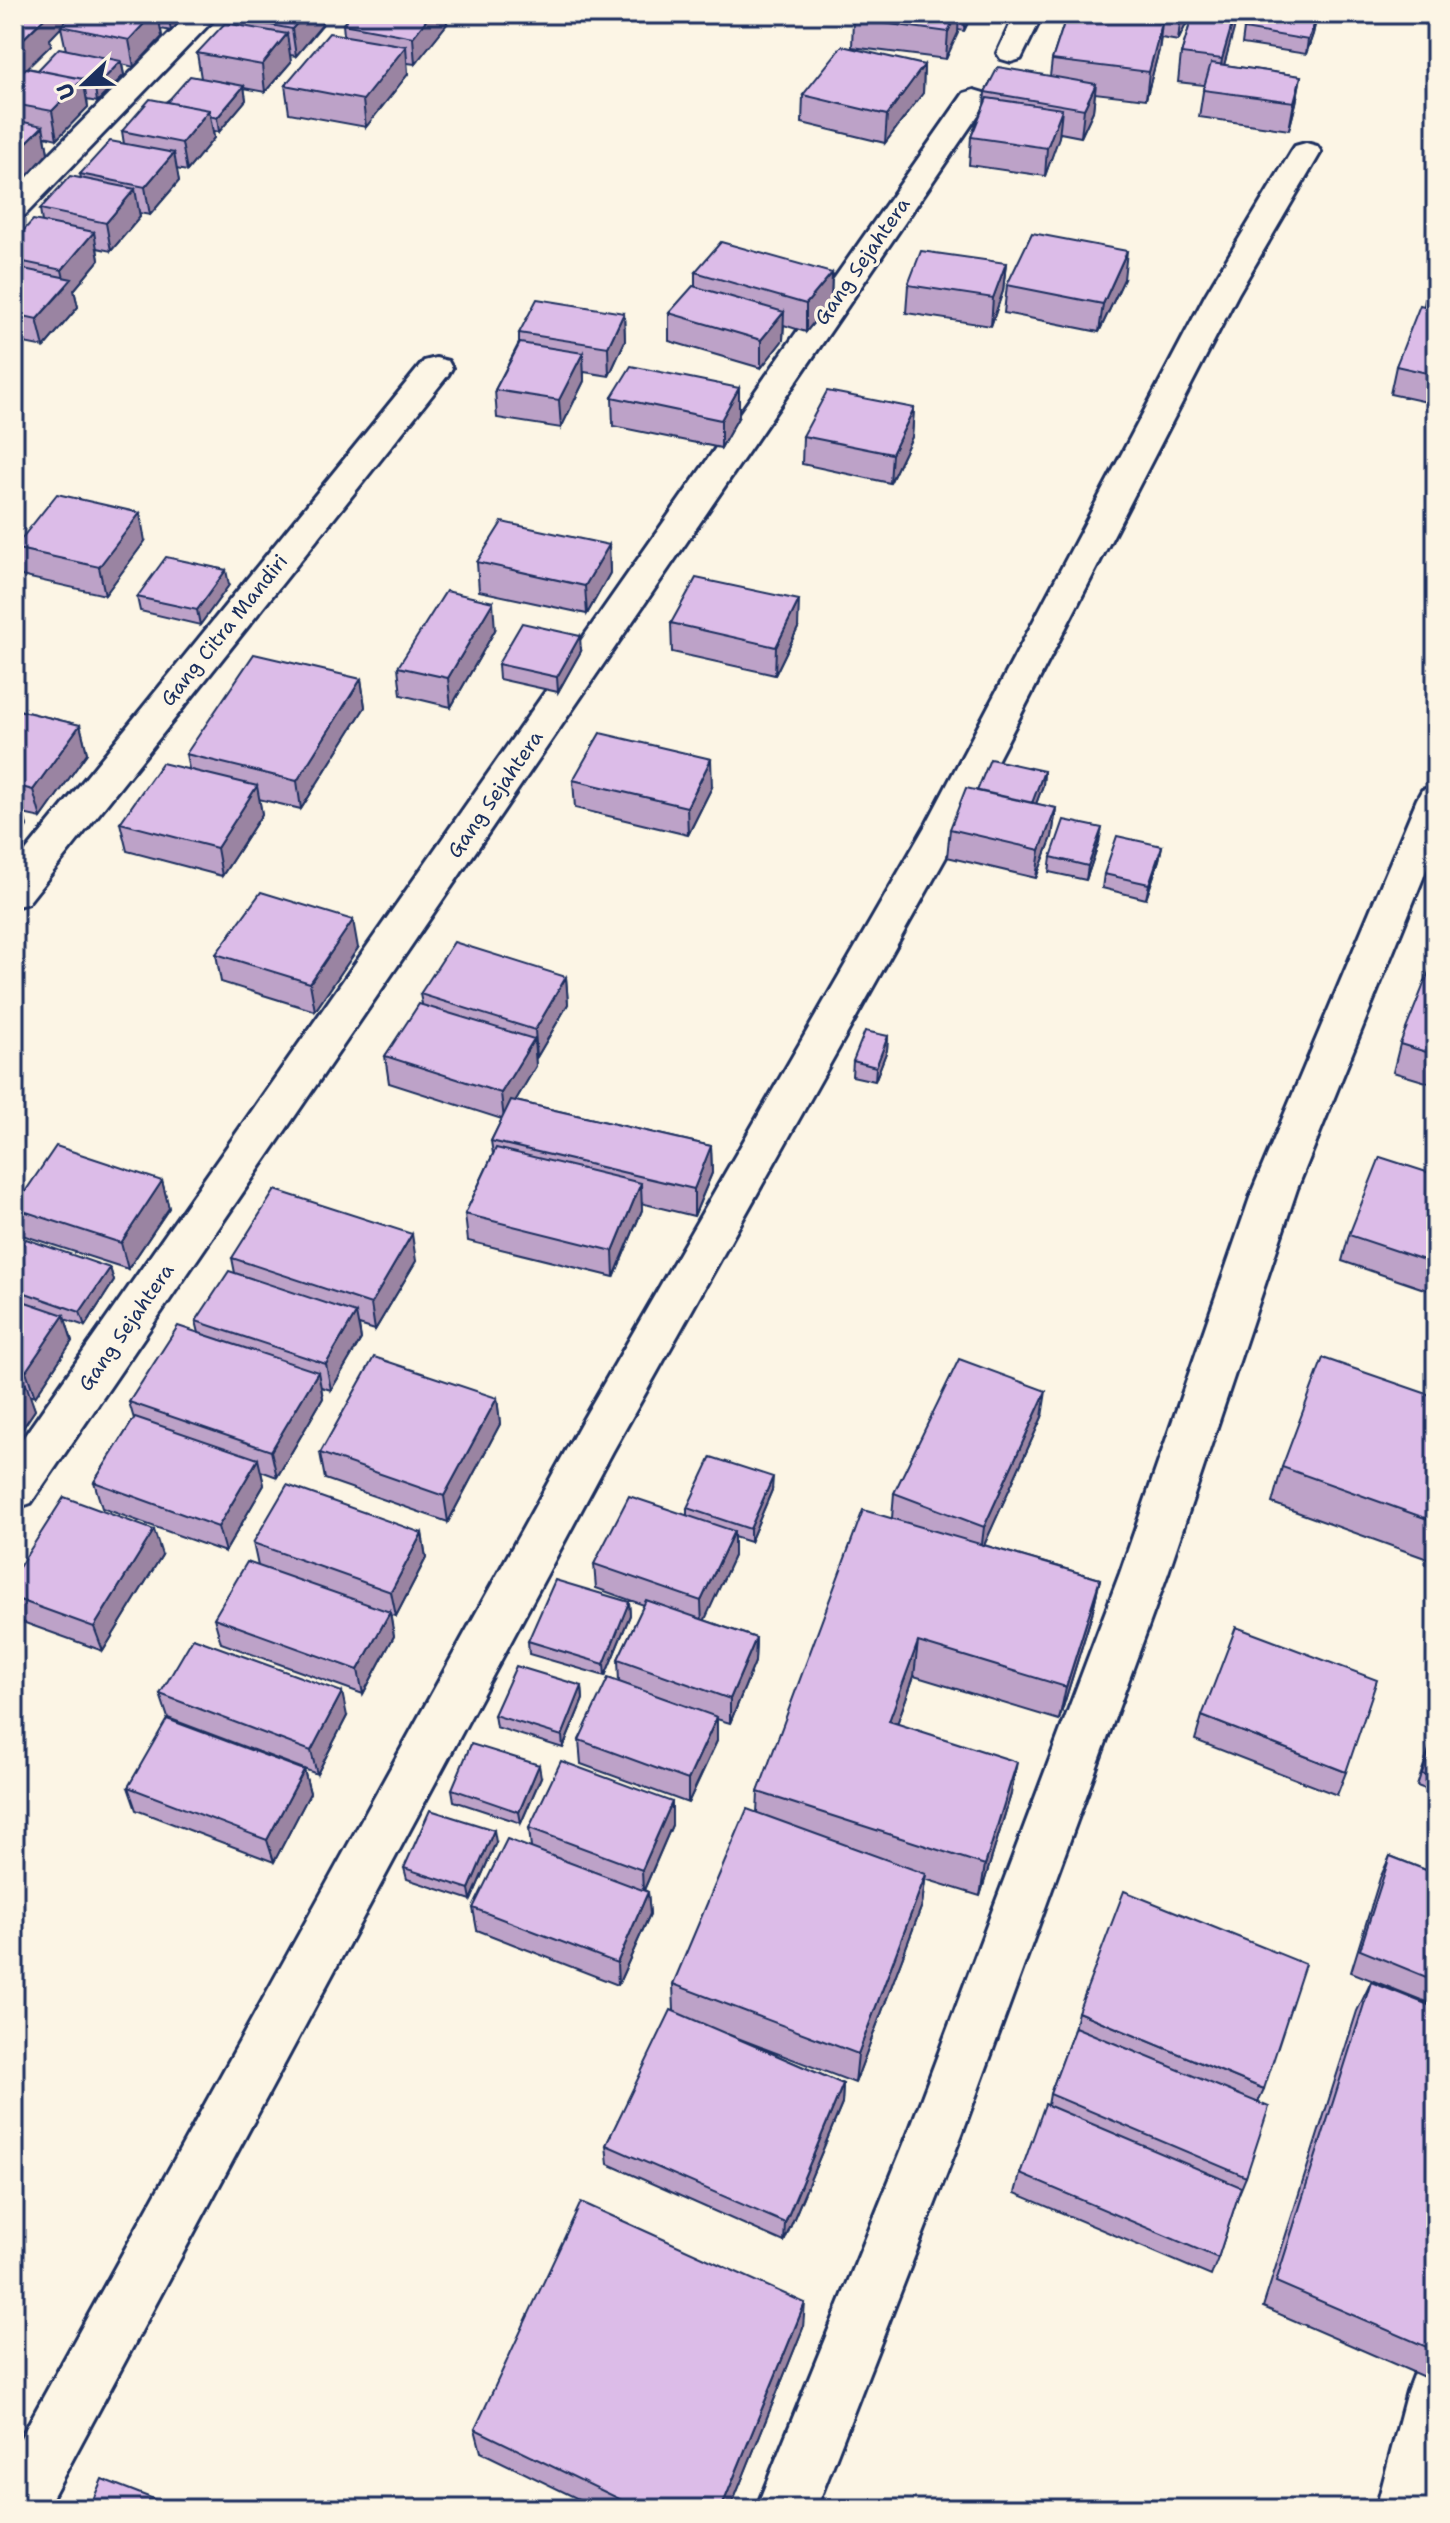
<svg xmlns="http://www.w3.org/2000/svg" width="1450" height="2523" font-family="'Shantell Sans',sans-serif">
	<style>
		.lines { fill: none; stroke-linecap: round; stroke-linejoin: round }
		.street-casing { stroke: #1b2f5e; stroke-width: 6 }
		.street { fill: #fcf5e5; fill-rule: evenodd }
		.wall { fill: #bda2c8; stroke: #1b2f5e; stroke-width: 2; fill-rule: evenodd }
		.shaded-wall { fill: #9a84a2; stroke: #1b2f5e; stroke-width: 2 }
		.building { fill: #dcbce8; stroke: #1b2f5e; stroke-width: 2 }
		.labels { text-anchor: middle; stroke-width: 7; stroke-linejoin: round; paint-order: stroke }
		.street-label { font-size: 20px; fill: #1b2f5e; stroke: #fcf5e5 }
	</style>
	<rect width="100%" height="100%" fill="#fcf5e5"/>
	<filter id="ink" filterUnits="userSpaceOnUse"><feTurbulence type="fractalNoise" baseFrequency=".0125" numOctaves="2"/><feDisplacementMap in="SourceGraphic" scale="16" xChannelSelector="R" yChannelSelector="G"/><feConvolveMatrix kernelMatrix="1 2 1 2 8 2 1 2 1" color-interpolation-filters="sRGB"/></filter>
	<g filter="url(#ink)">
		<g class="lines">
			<defs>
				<path id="street" d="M189,14H219L25,215L14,217V190Z
					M1015,14H1043L1021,59L1011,62L1001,59L997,53Z
					M974,90L984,93L989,99L31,1503L14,1509V1451L964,93Z
					M1306,143L1317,146L1321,152L1238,294L965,823L613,1451L46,2509H14V2450L581,1423L927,823L1206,294L1291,152L1295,146Z
					M436,358L448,361L452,368L448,375L28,903L14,907V866L424,361Z
					M1436,786V846L1297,1189L1168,1573L962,2134L816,2509H756L908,2134L1120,1573L1253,1189L1417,799L1422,790Z
					M1436,2362V2509H1376L1407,2391L1415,2370Z"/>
			</defs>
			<use href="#street" class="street-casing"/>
			<use href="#street" class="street"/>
		</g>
		<path class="wall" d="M14,14H187L171,31L161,29L162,37L134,67L122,64L124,75L97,102L87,100L88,107L57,139L45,136L48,153L23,181L14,179ZM61,27L66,50L38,70L27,68L51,45L50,39Z
			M855,14H972L964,31L958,30L946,59L852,47L853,19Z
			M1067,14H1191L1178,41L1161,38L1159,50L1146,99L1095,93L1093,111L1081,137L1060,133L1045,176L969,165L971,137L984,106L985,92L1050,76L1052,60Z
			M1193,14H1237L1224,65L1301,76L1296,103L1289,130L1199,117L1204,85L1178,82L1181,54Z
			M227,17L322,25L296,56L290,55L291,62L265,92L244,88L246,100L219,132L213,131L214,138L187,171L176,169L179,181L150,215L139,213L140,217L111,251L97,248L99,260L74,290L78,307L44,347L14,341V241L42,222L40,209L81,178L80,174L124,144L122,131L201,78L197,53L228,24Z
			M1316,20L1313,34L1306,54L1242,44L1244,29Z
			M343,24H447L415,64L407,63L408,74L366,127L289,113L285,85L344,35Z
			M924,65L923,93L885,143L802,123L803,95Z
			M1006,263L1003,291L991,326L906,313L908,285Z
			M1436,271V404L1390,394L1396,366L1424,306L1426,294Z
			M695,272L832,273L831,301L806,332L784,325L783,340L761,368L669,341V313L695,286Z
			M1124,279L1099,332L1004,313L1007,285Z
			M624,313L625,341L609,376L584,372V381L561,428L497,418L495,390L519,343V333Z
			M739,388V416L721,448L613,426L612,397Z
			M914,408L912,437L890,483L802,464L803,436Z
			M145,541L105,595L21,576L14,549Z
			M609,545L610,573L587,614L479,591L477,562Z
			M229,585L200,625L140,611L137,597Z
			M671,623L798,628L775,675L672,652Z
			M495,630L451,707L401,695L398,667Z
			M581,651L558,692L499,679L498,664Z
			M361,679L365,707L301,809L259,799L262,814L222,876L127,851L120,823L189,769L186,754Z
			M14,709L80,725L87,753L41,818L23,814L27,826L14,844Z
			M1044,771L1043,785L1036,804L1056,808L1052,837L1036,878L947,857L950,829L977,791Z
			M573,780L712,787L688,835L575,808Z
			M1099,842L1086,880L1049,872L1051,857Z
			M1162,846L1159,860L1146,899L1102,888L1104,874Z
			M358,948L315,1011L221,982L216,954Z
			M1436,970V1085L1393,1072L1400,1044Z
			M566,977L568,1004L537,1057H535L536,1066L515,1101L711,1146L712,1173L694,1216L641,1203L642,1210L614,1277L468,1241L465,1214L493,1154L491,1141L502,1119L389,1083L385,1056L422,1004L420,994Z
			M888,1036L887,1050L875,1081L852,1076L853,1061Z
			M1436,1175V1293L1342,1261L1349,1235Z
			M162,1181L169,1208L128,1269L22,1235L14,1209V1207Z
			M14,1257L110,1268L114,1281L85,1326L65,1319L72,1341L35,1397L29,1395L35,1410L14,1441Z
			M232,1258L416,1261L375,1330L359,1325L361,1339L331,1390L321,1387L323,1398L277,1477L261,1471L264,1485L225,1552L102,1508L94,1482L134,1419L129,1402L199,1333L196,1321L235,1273Z
			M1436,1397V1562L1272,1503L1282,1467Z
			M497,1398L500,1424L448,1522L325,1479L320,1453Z
			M1042,1417L984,1545L1100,1579L1092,1614L1059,1720L914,1676L897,1724L1011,1794L980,1896L925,1879L922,1905L855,2083L727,2034L843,2084L842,2104L784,2242L608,2164L606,2145L674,2011L673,1984L757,1813L758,1792L892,1518L894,1493Z
			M772,1490L750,1542L734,1537V1556L704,1620L756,1638L755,1662L730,1723L717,1719V1741L688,1803L581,1764L579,1740L619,1682L618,1659L644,1605L596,1588L594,1564L687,1515V1508Z
			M422,1533L426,1558L396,1616L390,1615L394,1636L363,1694L221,1643L214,1618L258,1566L253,1543Z
			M162,1555L103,1651L14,1619V1575Z
			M629,1602L630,1615L605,1676L529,1654L528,1641Z
			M582,1686L583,1699L563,1748L496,1727L494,1715Z
			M160,1694L347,1716L317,1774L168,1718Z
			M1202,1716L1346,1772L1337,1795L1195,1740Z
			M1436,1728V1793L1417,1786Z
			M304,1770L310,1793L274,1862L136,1810L128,1787Z
			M541,1777L521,1823L454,1801L452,1789Z
			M672,1802V1825L644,1890L648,1892L650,1914L618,1985L477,1930L473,1908L531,1848L529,1828Z
			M496,1842L471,1900L407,1879L404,1868Z
			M1390,1856L1436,1874V2006L1351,1972L1380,1878Z
			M1371,1982L1436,2008V2360L1424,2377L1263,2307L1357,2011Z
			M1078,2012L1264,2089L1258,2102L1246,2177L1238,2196L1218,2258L1211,2276L1015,2193L1020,2174L1048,2105L1050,2094L1073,2033Z
			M803,2328L730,2509H599L481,2452L475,2429Z"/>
		<path class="shaded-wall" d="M43,14H74L50,39L51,45L14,81V48L44,19Z
			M153,14H158L162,37L134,67L129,40Z
			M168,14H187L171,31Z
			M305,14H320L322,25L296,56L292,29Z
			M431,14H446L447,24L415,64L413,37Z
			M956,14H959L958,33L946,59L948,32Z
			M965,14H972L964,31Z
			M1181,14H1191L1178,41Z
			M1235,14H1237L1236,22L1218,87L1222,59Z
			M1316,20L1313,34L1306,54L1308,40Z
			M1162,23L1159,50L1146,99L1149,72Z
			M287,34L291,62L265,92L262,65Z
			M406,46L408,74L366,127L363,100Z
			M121,61L124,75L97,102L95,88Z
			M924,65L923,93L885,143L887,115Z
			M1301,76L1296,103L1289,130L1294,102Z
			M83,79L88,107L57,139L52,111Z
			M1096,84L1093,111L1081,137L1084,109Z
			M244,86L246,100L219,132L217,118Z
			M1062,109L1059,137L1045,176L1047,148Z
			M209,110L214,138L187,171L182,143Z
			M43,126L48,153L23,181L16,153Z
			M174,153L179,181L150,215L145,187Z
			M135,189L140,217L111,251L106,223Z
			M94,232L99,260L74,290L78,307L44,347L37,319L66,287L62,270Z
			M1127,251L1124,279L1099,332L1103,304Z
			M1006,263L1003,291L991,326L993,298Z
			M832,273L831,301L806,332V304Z
			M784,312L783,340L761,368V340Z
			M624,313L625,341L609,376L608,347Z
			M583,353L584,381L561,428L559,400Z
			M739,388V416L721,448V420Z
			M914,408L912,437L890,483L892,454Z
			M140,513L145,541L105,595L99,567Z
			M609,545L610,573L587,614L585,586Z
			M226,570L229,585L200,625L197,610Z
			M799,600L798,628L775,675L776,647Z
			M493,602L495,630L451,707L448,678Z
			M580,636L581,651L558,692L557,677Z
			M361,679L365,707L301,809L297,781Z
			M80,725L87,753L41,818L33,790Z
			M711,759L712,787L688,835L687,807Z
			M1044,771L1043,785L1030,820L1031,805Z
			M16,786L27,826L14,844V789Z
			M257,786L262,814L222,876L217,848Z
			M1056,808L1052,837L1036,878L1040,850Z
			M1102,828L1099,842L1086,880L1088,866Z
			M1162,846L1159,860L1146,899L1149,884Z
			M353,920L358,948L315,1011L310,983Z
			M566,977L568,1004L537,1057L535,1030Z
			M888,1036L887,1050L875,1081L876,1067Z
			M534,1039L536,1066L504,1120L501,1093Z
			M711,1146L712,1173L694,1216V1189Z
			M162,1181L169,1208L128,1269L121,1243Z
			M641,1183L642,1210L614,1277L613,1251Z
			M412,1234L416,1261L375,1330L371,1304Z
			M110,1268L114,1281L85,1326L80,1312Z
			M356,1313L361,1339L331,1390L326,1364Z
			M64,1315L72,1341L35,1397L26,1371Z
			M318,1372L323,1398L277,1477L271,1451Z
			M26,1384L35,1410L14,1441V1401Z
			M1046,1391L1042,1417L981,1552L984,1527Z
			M497,1398L500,1424L448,1522L444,1496Z
			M258,1459L264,1485L225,1552L218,1527Z
			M773,1477L772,1490L750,1542V1529Z
			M154,1530L162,1555L103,1651L94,1627Z
			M734,1531V1556L702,1626L701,1601Z
			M422,1533L426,1558L396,1616L391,1592Z
			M1100,1579L1092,1614L1059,1720L1066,1687Z
			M629,1602L630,1615L605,1676L604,1664Z
			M390,1612L394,1636L363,1694L358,1670Z
			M756,1638L755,1662L730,1723V1699Z
			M918,1642L914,1676L886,1755L889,1721Z
			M582,1686L583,1699L563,1748L562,1736Z
			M342,1692L347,1716L317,1774L311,1751Z
			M717,1717V1741L688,1803V1780Z
			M1017,1762L1011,1794L980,1896L985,1865Z
			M539,1765L541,1777L521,1823L519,1812Z
			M304,1770L310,1793L274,1862L267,1840Z
			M672,1802V1825L643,1892L642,1870Z
			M494,1830L496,1842L471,1900L469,1889Z
			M926,1874L922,1905L855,2083L858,2054Z
			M648,1892L650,1914L618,1985L617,1963Z
			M843,2084L842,2104L784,2242L785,2223Z
			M805,2303L803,2328L730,2509H721Z"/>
		<path class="building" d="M14,14H28L45,17L14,48Z
			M73,14H153L129,40L61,26Z
			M229,14H305L292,29L227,17Z
			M351,14H431L413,37L343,24Z
			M855,14H956L948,32L853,19Z
			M1067,14H1092L1162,23L1149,72L1052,60Z
			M1193,14H1235L1222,59L1181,54Z
			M1251,14H1282L1316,20L1308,40L1244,29Z
			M225,23L287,34L262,65L197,53Z
			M329,33L406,46L363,100L285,85Z
			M842,46L924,65L887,115L803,95Z
			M59,48L121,61L95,88L84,86L83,79L38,70Z
			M1211,63L1301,76L1294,102L1203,90Z
			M998,67L1096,84L1084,109L985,92Z
			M26,68L83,79L52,111L14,104V80Z
			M190,76L244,86L217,118L210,116L209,110L167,102Z
			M987,98L1062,109L1047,148L971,137Z
			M150,99L209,110L182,143L122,131Z
			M14,120L43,126L16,153L14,152Z
			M110,141L174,153L145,187L80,174Z
			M70,176L135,189L106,223L40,209Z
			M33,220L94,232L62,270L14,260V241Z
			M1032,233L1127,251L1103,304L1007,285Z
			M721,242L832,273L806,304L695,272Z
			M921,251L1006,263L993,298L908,285Z
			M14,267L72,279L37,319L14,314Z
			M1436,271V296L1426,294Z
			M693,286L784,312L761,340L669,313Z
			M537,299L624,313L608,347L519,333Z
			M1420,305L1436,309V375L1396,366Z
			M520,343L583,353L559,400L495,390Z
			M631,366L739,388L721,420L612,397Z
			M827,391L914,408L892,454L803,436Z
			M57,494L140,513L99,567L14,548Z
			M502,522L609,545L585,586L477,562Z
			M166,557L226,570L197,610L137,597Z
			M696,578L799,600L776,647L671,623Z
			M446,591L493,602L448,678L398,667Z
			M522,623L580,636L557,677L498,664Z
			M254,654L361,679L297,781L186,754Z
			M14,709L80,725L33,790L14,785Z
			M600,733L711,759L687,807L573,780Z
			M990,759L1044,771L1032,803L977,791Z
			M162,763L257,786L217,848L120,823Z
			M966,788L1056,808L1040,850L950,829Z
			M1064,820L1102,828L1088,866L1051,857Z
			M1117,836L1162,846L1149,884L1104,874Z
			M261,892L353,920L310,983L216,954Z
			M454,942L566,977L535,1030L420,994Z
			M1430,969L1436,970V1055L1400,1044Z
			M419,1004L534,1039L501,1093L385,1056Z
			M865,1031L888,1036L876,1067L853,1061Z
			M511,1100L711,1146L694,1189L491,1141Z
			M56,1146L162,1181L121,1243L14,1208Z
			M496,1148L641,1183L613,1251L465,1214Z
			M1380,1157L1436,1175V1264L1349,1235Z
			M275,1190L412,1234L371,1304L232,1258Z
			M26,1239L110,1268L80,1312L14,1289V1257Z
			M229,1271L356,1313L326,1364L196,1321Z
			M14,1298L64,1315L26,1371L14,1366Z
			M178,1326L318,1372L271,1451L129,1402Z
			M374,1357L497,1398L444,1496L320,1453Z
			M1323,1358L1436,1397V1522L1282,1467Z
			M959,1359L1046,1391L984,1527L894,1493Z
			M14,1380L26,1384L14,1401Z
			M135,1417L258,1459L218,1527L94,1482Z
			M711,1457L773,1477L750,1529L687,1508Z
			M287,1485L422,1533L391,1592L253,1543Z
			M629,1496L734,1531L701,1601L594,1564Z
			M64,1497L154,1530L94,1627L14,1598V1575Z
			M863,1510L1100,1579L1066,1687L918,1642L889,1721L1017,1762L985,1865L758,1792Z
			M247,1562L390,1612L358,1670L214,1618Z
			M555,1580L629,1602L604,1664L528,1641Z
			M646,1600L756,1638L730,1699L618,1659Z
			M1236,1627L1377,1680L1346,1772L1202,1716Z
			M193,1638L342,1692L311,1751L160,1694Z
			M516,1666L582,1686L562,1736L494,1715Z
			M608,1678L717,1717L688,1780L579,1740Z
			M167,1719L304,1770L267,1840L128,1787Z
			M1436,1730V1779L1422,1774Z
			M471,1744L539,1765L519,1812L452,1789Z
			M561,1761L672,1802L642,1870L529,1828Z
			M747,1809L926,1874L858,2054L673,1984Z
			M430,1810L494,1830L469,1889L404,1868Z
			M507,1839L648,1892L617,1963L473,1908Z
			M1390,1856L1436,1874V1981L1360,1950Z
			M1124,1891L1305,1964L1264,2089L1078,2012Z
			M1371,1982L1436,2008V2351L1276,2282Z
			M671,2010L843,2084L785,2223L606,2145Z
			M1075,2027L1269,2107L1246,2177L1050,2094Z
			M1045,2104L1241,2187L1218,2258L1020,2174Z
			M581,2202L805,2303L721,2509H640L475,2429Z
			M102,2479L177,2508L89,2509Z"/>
	</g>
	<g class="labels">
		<g class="street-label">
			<text transform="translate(862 261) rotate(-55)" y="7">Gang Sejahtera</text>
			<text transform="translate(224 630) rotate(-51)" y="7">Gang Citra Mandiri</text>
			<text transform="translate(495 794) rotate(-55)" y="7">Gang Sejahtera</text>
			<text transform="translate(126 1327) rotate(-55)" y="7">Gang Sejahtera</text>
		</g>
	</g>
	<rect width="1450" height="2523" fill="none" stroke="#fcf5e5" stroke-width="48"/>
	<rect x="24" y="24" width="1402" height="2475" fill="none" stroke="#1b2f5e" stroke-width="3" filter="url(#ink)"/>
	<g transform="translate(84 84) rotate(248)" stroke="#fcf5e5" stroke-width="6" paint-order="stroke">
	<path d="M0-6L14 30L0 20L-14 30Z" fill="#1b2f5e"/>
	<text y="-12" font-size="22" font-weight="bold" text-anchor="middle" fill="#1b2f5e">U</text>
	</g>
</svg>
